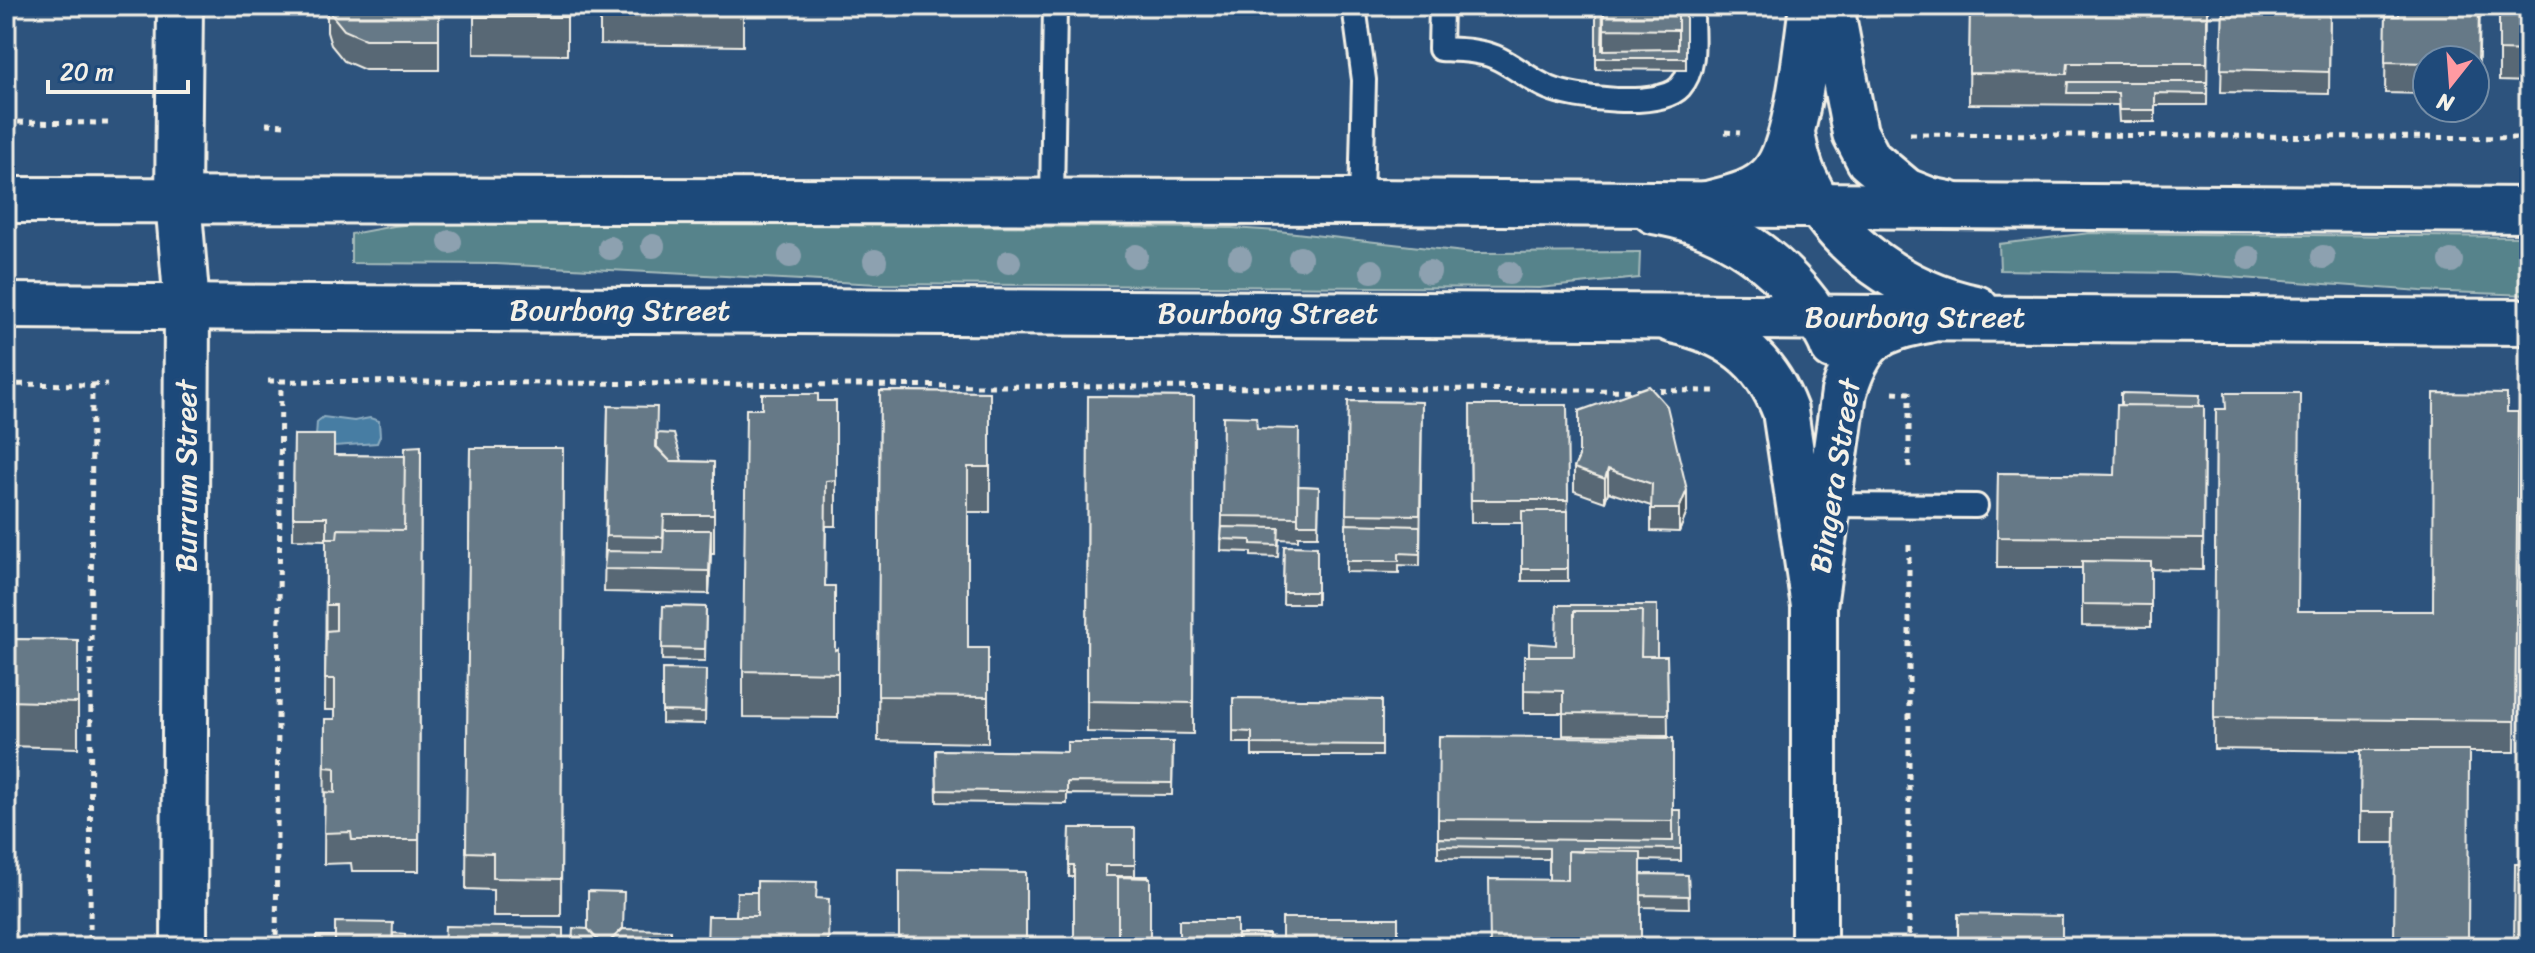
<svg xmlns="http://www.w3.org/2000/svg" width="2535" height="953" font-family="Sriracha,sans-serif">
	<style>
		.green { fill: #56838b; stroke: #a5baba; stroke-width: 2 }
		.water { fill: #467da3; stroke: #8cabbf; stroke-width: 2 }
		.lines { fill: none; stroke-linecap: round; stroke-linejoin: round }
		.lane-casing { stroke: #f4f1e8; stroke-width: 28 }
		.street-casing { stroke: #f4f1e8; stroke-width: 50 }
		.secondary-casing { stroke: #f4f1e8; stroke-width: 50 }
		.path { stroke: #f4f1e8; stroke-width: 5; stroke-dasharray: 6 6; stroke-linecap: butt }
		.lane { stroke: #1f4a7a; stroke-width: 22 }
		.street { stroke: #1f4a7a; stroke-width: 44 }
		.secondary { stroke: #1f4a7a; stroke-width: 44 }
		.tree { fill: #8da1b0 }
		.wall { fill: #586874; stroke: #f4f1e8; stroke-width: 2 }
		.shaded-wall { fill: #47555e; stroke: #f4f1e8; stroke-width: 2 }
		.building { fill: #667987; stroke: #f4f1e8; stroke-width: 2 }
		.labels { text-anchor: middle; stroke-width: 8; stroke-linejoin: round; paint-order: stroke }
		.street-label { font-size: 30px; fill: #f4f1e8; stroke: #1f4a7a }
	</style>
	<rect width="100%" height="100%" fill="#2d537d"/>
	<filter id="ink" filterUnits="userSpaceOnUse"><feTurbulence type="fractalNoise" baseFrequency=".0125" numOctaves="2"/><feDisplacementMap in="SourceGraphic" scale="16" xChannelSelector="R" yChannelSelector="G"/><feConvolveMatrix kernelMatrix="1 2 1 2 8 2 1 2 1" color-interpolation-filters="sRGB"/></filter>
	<g filter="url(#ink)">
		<path class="green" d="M433,222L1232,228L1278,231L1473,253L1640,252L1639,278L1539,288L878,284L496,264L351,263V234L394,226Z
			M2090,233L2529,237V295L2421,291L2173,273L2000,270L1999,244Z"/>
		<path class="water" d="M323,417L354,421L370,418L379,421L380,436L377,443L334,446L316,437L317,422Z"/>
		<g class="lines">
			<defs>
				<path id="lane" d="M1354,6L1364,80L1361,202
					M1441,6L1440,49C1459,50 1478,50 1495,57C1514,65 1529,80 1549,88C1574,99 1660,109 1680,87C1697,68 1692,37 1692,15
					M1052,201L1055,6
					M1828,505L1976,506"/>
				<path id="street" d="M180,6L178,200L187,306L184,947
					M1831,6L1855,133L1869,160L1906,191L1929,200L1949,204
					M1792,133C1795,150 1798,166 1806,181C1837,247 1906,294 1976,308
					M1707,204C1731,198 1757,193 1773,174C1798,145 1806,46 1812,6
					M1654,211C1717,221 1770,254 1808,305C1817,318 1828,332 1833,347
					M1672,320C1728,332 1764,356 1785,411L1814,606L1844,392C1860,341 1875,329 1928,320
					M1814,947V606"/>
				<path id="secondary" d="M6,200L1361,202L2529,210
					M6,306L2529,322"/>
			</defs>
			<use href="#lane" class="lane-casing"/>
			<use href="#street" class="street-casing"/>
			<use href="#secondary" class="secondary-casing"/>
			<path class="path" d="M6,122L108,123
				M266,124L286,125
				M1725,132L1740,133
				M1910,134L2529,138
				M268,381L1717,391
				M6,384L92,385L90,947
				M92,385L107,384
				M1893,392L1909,393V470
				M276,947L281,381
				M1909,947V540"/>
			<use href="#lane" class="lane"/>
			<use href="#street" class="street"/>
			<use href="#secondary" class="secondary"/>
		</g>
		<g class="tree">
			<circle cx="450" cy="242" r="12"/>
			<circle cx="653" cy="246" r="12"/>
			<circle cx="610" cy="248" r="12"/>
			<circle cx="790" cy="256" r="12"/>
			<circle cx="1136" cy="256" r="12"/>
			<circle cx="2323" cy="257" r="12"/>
			<circle cx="1240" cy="258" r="12"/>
			<circle cx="1300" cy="258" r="12"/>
			<circle cx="2249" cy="258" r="12"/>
			<circle cx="875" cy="261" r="12"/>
			<circle cx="2451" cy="261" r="12"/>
			<circle cx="1009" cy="262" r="12"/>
			<circle cx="1372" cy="271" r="12"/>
			<circle cx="1429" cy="272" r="12"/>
			<circle cx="1509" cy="273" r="12"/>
		</g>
		<path class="wall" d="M327,6H439V70H365L344,61L331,45L327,32Z
			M474,6H567V55L474,54Z
			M600,6H743V46L600,44Z
			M1596,6L1602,50H1604V6H1707V14L1686,13V70L1596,69Z
			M1970,6H2208L2207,105H2155V122H2119L2118,105L1969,104Z
			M2216,6H2330L2329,94L2221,92L2223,10H2216Z
			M2480,6L2478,95H2475V60H2427V94L2385,93L2386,16H2399Z
			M2499,6H2529V82L2499,81Z
			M880,391L990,392V512H968V648H988V743L878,741Z
			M1088,396L1194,397L1193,734L1087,732Z
			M818,401H836V526H826L825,586L835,650L838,649V718L743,717V671L762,409Z
			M1348,401L1422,402L1420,566L1399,565V573L1346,572Z
			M1470,405H1567L1568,581H1522V523H1471Z
			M608,406L657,433L682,461L714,462V553H711L709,594L604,592Z
			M2200,406H2204L2203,570L2151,569V627L2082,626V568H1997L1998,473L2115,475Z
			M2216,409L2298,611H2433L2507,412H2518L2515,752H2469L2395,843H2360L2361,751L2214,749Z
			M1579,411L1687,512L1679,532L1651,531V506L1608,492L1605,502L1574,491V468L1579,457Z
			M1257,428L1298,486L1319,487L1318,536H1298V540L1279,539L1278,557L1251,556V552L1221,551L1222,516Z
			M294,435L334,455L405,456L421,446L419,871H352L351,863L324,864L325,719H335V710H325L326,540L293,539Z
			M470,448H563L561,916H493V890L466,889Z
			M2529,484V762H2528Z
			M1284,546L1317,547V604H1283Z
			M663,606L706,607L705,661L662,660Z
			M6,639L78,640V748L6,746Z
			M1524,656H1667L1668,736L1563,735V713H1524Z
			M662,669L706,670L705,724L662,723Z
			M1233,698L1382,700V756H1252V743H1233Z
			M1173,742L1172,795L1067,794V804L937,802L936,750L1067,752Z
			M1673,810H1681V861L1641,860V874L1688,875L1689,908L1641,907L1549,859L1438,858V819Z
			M1070,828H1135V876L1069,877Z"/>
		<path class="shaded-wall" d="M1608,469V492L1605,502V479Z
			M1687,490V512L1679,532V509Z
			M711,530V553L709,594V571Z"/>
		<path class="building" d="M328,6H439V39H365L344,30L331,14Z
			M474,6H567V17H474Z
			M600,6H743V8Z
			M1596,6H1603L1602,50L1678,49V6H1686V58H1596Z
			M1604,6H1678V30L1604,29Z
			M1970,6H2207V63H2068L2067,74L1969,73Z
			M2223,6H2330L2329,72L2221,69Z
			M2399,6H2479L2478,64H2475V60H2427V63L2385,62L2386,16H2399Z
			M2499,6H2529V51L2499,50Z
			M2068,82H2207V94L2155,93V110H2119L2118,93H2067Z
			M1649,386L1667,406L1687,490L1679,509H1651L1652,484L1608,469L1605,479L1574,468L1579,457V411Z
			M880,391L990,392V467H968V648H988V697L878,696Z
			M2121,393L2200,395L2199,406L2121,405Z
			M2225,393H2300L2298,611H2433L2434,393L2507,394V412H2518L2515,721L2214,718L2216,409H2226Z
			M762,394H818V401H836V480L826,481L825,586H835V650L838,649V673L743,671L746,409H762Z
			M1088,396L1194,397L1193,703L1087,701Z
			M1348,401L1422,402L1420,515L1346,514Z
			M1470,405H1567L1568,500H1471Z
			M2117,405L2204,406L2203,539L1997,537L1998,473L2115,475Z
			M608,406L657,407L656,447L670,461L714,462V515H664L663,537L606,536Z
			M1223,416L1256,417L1257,428L1299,429L1298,517L1222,516Z
			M657,433L674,434L682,461H670L657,447Z
			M294,435H334V455L405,456L404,530L338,529L337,538H327V517H293Z
			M421,446L419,840H352L351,832L324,833L325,792L335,793V768L325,767V719H335V679H325L326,631L336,630V605H326V538H337L338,529L404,530L405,447Z
			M470,448H563L561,879L493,878V853L466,852Z
			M2529,484V731H2528Z
			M1298,486L1319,487L1318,524H1298Z
			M1522,511H1568V569H1522Z
			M1346,524L1420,526V554L1399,553V561H1346Z
			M1222,527L1279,528L1278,545L1251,544V540L1221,539Z
			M664,530H711L709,571L604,569L606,551L663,552Z
			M1284,546L1317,547V592H1283Z
			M2082,561L2151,562V605L2082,604Z
			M1557,605H1657V656H1641L1642,611H1574V656H1529V643L1556,645Z
			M663,606L706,607L705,649L662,648Z
			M1574,611H1642L1641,656H1667L1668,714L1563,713V691L1524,690V656H1574Z
			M6,639L78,640V703L6,701Z
			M662,669L706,670L705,712L662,711Z
			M1233,698L1382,700V745L1252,744V732L1233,731Z
			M1439,736L1673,738V821L1438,819Z
			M1067,742H1173L1172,783L1067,782V792L937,790L936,750L1067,752Z
			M2361,750H2469L2468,947H2394L2395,812H2360Z
			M1673,810H1681V849L1582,848V852L1568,851V880H1549V848L1438,846V838L1673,841Z
			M1070,828H1135V865H1105V876H1148V878L1118,877V947H1074V865H1069Z
			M1568,851L1641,852V947H1490L1489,879L1568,880Z
			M2515,864H2529V943H2514Z
			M899,870L1026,872V947H899Z
			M1641,874L1688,875L1689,896L1641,895Z
			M1118,877L1150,878V947H1118Z
			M757,881L817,882L816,898L829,899L828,947H707L708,916H757Z
			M588,891L624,892L623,929L604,947L588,929Z
			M737,892H757V916H736Z
			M1958,914L2062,916V947H1958Z
			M1282,918H1398V947H1282Z
			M1179,920H1237V947H1179Z
			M335,922L393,923L392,947H335Z
			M445,926L563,928V947H444Z
			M573,928L588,929L604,947L622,929L671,930V947H572Z
			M393,933L405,934V947H393Z
			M1237,934H1269V947H1237Z
			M316,936H335V947H316Z
			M2514,943H2529V947H2514Z"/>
	</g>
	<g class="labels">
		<g class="street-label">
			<text x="620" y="320">Bourbong Street</text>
			<text x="1268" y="323">Bourbong Street</text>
			<text x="1915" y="327">Bourbong Street</text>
			<text transform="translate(186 476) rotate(-90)" y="10">Burrum Street</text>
			<text transform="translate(1835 476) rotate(-81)" y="10">Bingera Street</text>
		</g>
	</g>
	<rect width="2535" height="953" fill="none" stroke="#1f4a7a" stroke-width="32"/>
	<rect x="16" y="16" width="2503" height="921" fill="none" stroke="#f4f1e8" stroke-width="3" filter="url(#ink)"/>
	<g transform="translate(2451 84) rotate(197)"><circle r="38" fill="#1f4a7a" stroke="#748da6" stroke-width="2"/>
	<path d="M0-6L14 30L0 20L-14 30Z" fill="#ff9aa2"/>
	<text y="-12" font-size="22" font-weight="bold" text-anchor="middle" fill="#f4f1e8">N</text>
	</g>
	<path d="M48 80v12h140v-12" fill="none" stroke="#f4f1e8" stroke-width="4"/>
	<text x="60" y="80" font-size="24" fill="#f4f1e8" stroke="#1f4a7a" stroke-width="6" paint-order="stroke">20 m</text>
</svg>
